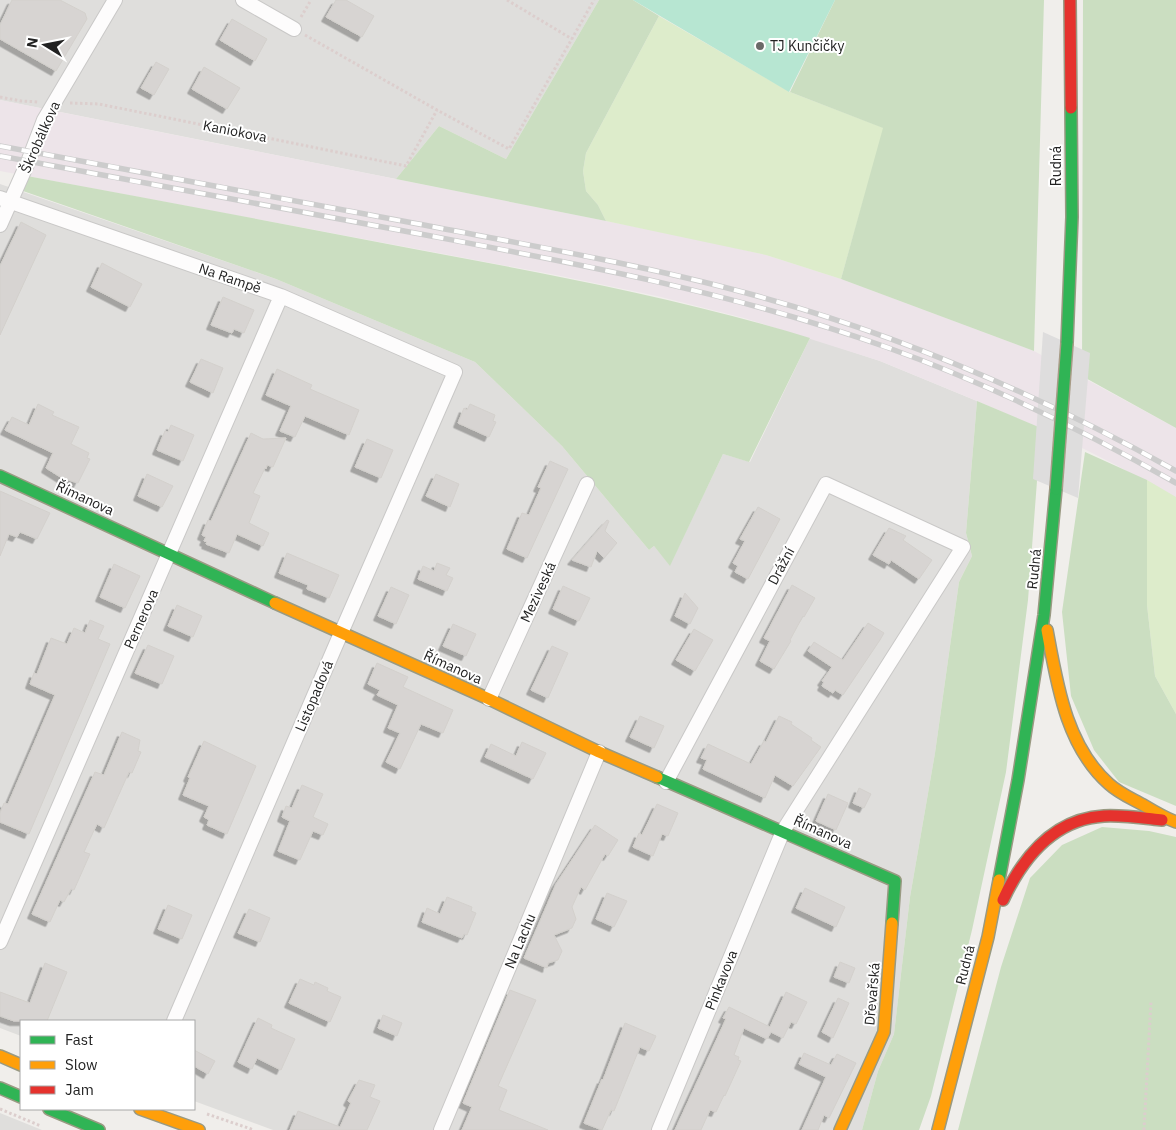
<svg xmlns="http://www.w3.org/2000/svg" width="1176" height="1130" font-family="'IBM Plex Sans',sans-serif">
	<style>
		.residential { fill: #dfdedc }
		.industrial { fill: #ede4e9 }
		.grass { fill: #ddeccb }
		.forest { fill: #cbdec1 }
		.pitch { fill: #b7e6d2 }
		.pier { fill: #dedddd }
		.building { fill: #d7d4d2; stroke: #d3d0cc; filter: url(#shadow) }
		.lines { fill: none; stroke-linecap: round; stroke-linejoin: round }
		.street-casing { stroke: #c9c8c7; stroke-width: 16 }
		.fast-casing { stroke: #999a82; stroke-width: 14 }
		.slow-casing { stroke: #999a82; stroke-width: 14 }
		.jam-casing { stroke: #999a82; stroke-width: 14 }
		.path { stroke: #dccecd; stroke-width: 3; stroke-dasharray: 2.5 2.5; stroke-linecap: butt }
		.street { stroke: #fdfcfc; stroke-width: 14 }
		.fast { stroke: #30b455; stroke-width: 11 }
		.slow { stroke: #ff9f0a; stroke-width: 11 }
		.jam { stroke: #e5322d; stroke-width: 11 }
		.rail-casing { stroke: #ccc; stroke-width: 5.5 }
		.rail { stroke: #fff; stroke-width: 4; stroke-dasharray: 11; stroke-linecap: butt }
		.fast-bridge-casing { stroke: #a79c86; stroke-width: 14; stroke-linecap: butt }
		.fast-bridge { stroke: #30b455; stroke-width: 11 }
		.poi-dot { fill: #6a6968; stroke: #fff; stroke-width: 2 }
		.labels { text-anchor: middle; stroke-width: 4; stroke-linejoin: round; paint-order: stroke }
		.poi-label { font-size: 14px; fill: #222; stroke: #fff; text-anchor: start }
		.street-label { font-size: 14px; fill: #222; stroke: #fff }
	</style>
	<defs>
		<filter id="shadow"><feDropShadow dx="-4.5" dy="4.5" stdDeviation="0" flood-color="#0004"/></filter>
	</defs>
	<rect width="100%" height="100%" fill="#f0eeeb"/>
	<path class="residential" d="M0,0H599L506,159L439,126L396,179L0,100Z
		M0,184L276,279L475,362L562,446L649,550L654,546L670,565L723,454L750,462L810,338L880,361L977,401L966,533L972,556L959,582L935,753L910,897L894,1034L878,1071L862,1130H273L194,1101V1021H21V1036L0,1028Z
		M0,1113L42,1130H0Z"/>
	<path class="industrial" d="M0,100L691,238L766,255L841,279L1034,351L1176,428V499L1116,465L1062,438L977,401L880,361L744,318L657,296L556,275L0,171Z"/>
	<path class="grass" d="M659,16L790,92L884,128L841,279L766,255L606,221L598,205L586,191L583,171L586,153Z
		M1147,480L1176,497V714L1155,676L1147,605Z"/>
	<path class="forest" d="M599,0H633L659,16L586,153L583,171L586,191L598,205L606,221L396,179L439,126L506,159Z
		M835,0H1044L1034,351L841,279L883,128L790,92Z
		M1083,0H1176V428L1082,376Z
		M27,176C156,200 285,224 414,249C547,274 680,298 810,338L749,462L723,454L670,566L654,546L649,550L562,446L475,362L276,279L23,191Z
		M977,401L1041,428L1028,600L1006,772L972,930L931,1096L919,1130H862L878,1071L894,1034L910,897L935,753L959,582L972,556L966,533Z
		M1085,452L1147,480V605L1155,676L1176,714V806L1119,782L1094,750L1071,696L1062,612Z
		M1102,827L1149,831L1176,837V1130H958L1001,967L1030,878L1062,845Z"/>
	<path class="pitch" d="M633,0H835L789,92Z"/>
	<path class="pier" d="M1043,332L1090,353L1078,498L1033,479Z"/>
	<path class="building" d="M12,0H60L85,13L87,19L56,71L0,39V25Z
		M336,0H346L374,16L362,37L326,17Z
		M232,19L267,39L255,61L220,40Z
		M156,62L169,69L154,95L141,88Z
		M204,67L240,88L227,109L192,89Z
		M21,222L46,235L0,335V266Z
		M102,263L142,284L130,307L91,287Z
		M223,297L254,310L244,333L234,329L232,333L211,325Z
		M201,359L223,368L213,393L190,382Z
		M277,369L312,385L310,389L359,410L349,435L305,416L295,437L280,431L291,406L266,395Z
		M38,404L54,412L52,415L79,427L71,444L89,453L87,458L90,459L78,483L62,478L46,468L53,453L5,430L12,417L29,425Z
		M470,404L495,415L493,421L496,422L489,437L458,423L464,408L467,410Z
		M171,425L194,435L183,461L157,450L165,431L168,432Z
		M251,433L263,439L286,438L273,467L267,465L266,469L265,468L253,493L260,496L249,523L269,533L263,546L237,534L229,553L206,544L207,542L204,541L206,537L202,535L208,520L211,521Z
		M367,439L393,450L381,478L355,467Z
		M550,461L568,469L527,558L507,549L522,513L529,515L541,488L538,487Z
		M147,474L173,486L162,507L138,496Z
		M436,474L459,484L450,507L426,496Z
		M0,491L50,513L37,539L20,532L17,537L9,534L0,556Z
		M758,507L780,519L748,579L735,572L738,566L733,563L745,541L740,539Z
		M607,520L609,521L605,531L617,543L604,558L597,551L591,567L572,560Z
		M889,528L906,536L903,540L932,560L919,579L891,560L889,564L873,555Z
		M287,553L339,575L329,598L307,589L308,585L279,573Z
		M437,563L450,568L446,575L453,578L447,591L418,579L423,566L434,571Z
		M114,564L140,576L125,608L100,597Z
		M792,585L815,598L804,617L803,616L790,640L791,641L774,669L760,661L770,641L764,638Z
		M563,586L590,598L579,621L553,609Z
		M391,587L409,595L396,624L378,616Z
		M685,593L698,608L690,624L675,616Z
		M177,605L202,616L193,637L168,626Z
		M90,620L104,626L98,639L110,644L29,834L0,822V813L4,803L8,804L55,695L30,684L34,673L37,674L51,638L67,644L74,628L85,633Z
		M868,623L884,633L880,640L843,695L835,690L833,693L822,686L824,682L822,681L832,667L808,651L814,642L843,660Z
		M453,624L476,634L466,656L443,646Z
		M694,629L713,640L695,671L676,660Z
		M148,645L174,656L162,684L135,673Z
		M552,646L568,653L548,698L531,690Z
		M377,663L408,677L403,687L453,710L443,733L421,724L400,769L386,762L400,733L388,728L398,705L377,695L380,690L368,684Z
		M640,716L664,726L654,748L630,737Z
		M779,716L792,722L791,724L812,738L811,740L821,747L793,786L775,775L765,798L703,769L707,760L701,758L708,744L751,764L764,741L766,742Z
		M122,732L140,740L138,751L141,752L132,773L129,772L104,828L97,824L84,852L90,854L74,890L71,889L64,902L60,900L50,922L32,914L95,772L104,775Z
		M204,741L256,766L227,834L207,825L209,820L204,817L209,806L183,795L190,778L188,777Z
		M522,742L546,753L533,779L485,757L491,744L516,756Z
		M302,785L323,794L313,817L328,824L323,835L313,831L300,860L278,851L290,821L282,817L286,806L292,808Z
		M859,788L871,794L864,808L853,803Z
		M828,794L848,803L836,830L816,821Z
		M657,804L678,813L668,836L662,834L653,856L633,847L639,833L642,835Z
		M595,825L618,840L608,856L605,854L585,890L581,887L572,907L576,919L572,928L554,935L562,951L558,960L548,963L547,968L524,958L556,884Z
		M805,888L845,907L836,927L796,908Z
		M607,893L627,901L614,927L596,919Z
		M447,897L472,907L471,911L476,913L467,935L464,934L462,938L422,922L427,908L440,914Z
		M168,905L192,915L182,939L158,929Z
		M249,909L270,918L260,942L238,933Z
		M840,962L855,968L849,983L834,977Z
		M45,963L67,972L47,1021H14L0,1016V992L30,1003Z
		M300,979L314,985L315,982L328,988L327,991L341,997L330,1022L289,1003Z
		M510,990L536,1000L498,1086L507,1090L499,1110L548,1130H462L472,1107L463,1103Z
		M786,992L807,1002L796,1024L791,1022L783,1038L771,1032L767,1039L744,1028L734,1055L739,1057L738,1060L741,1061L725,1096L724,1095L716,1112L710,1110L701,1130H675L726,1019L723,1018L729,1007L770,1027Z
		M838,998L849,1003L833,1038L822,1032Z
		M383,1015L402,1023L397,1036L378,1028Z
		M258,1018L272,1025L271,1028L295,1039L281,1070L257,1058L252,1069L238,1062Z
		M625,1023L656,1036L649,1051L640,1047L614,1111L611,1110L602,1130L584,1123L602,1079L603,1080Z
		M194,1050L215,1061L208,1074L194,1066Z
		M804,1053L831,1065L837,1054L856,1063L829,1118L824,1115L818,1130H802L826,1077L799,1064Z
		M359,1080L375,1085L370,1097L380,1101L367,1130H290L298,1111L340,1127L351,1103L348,1101Z"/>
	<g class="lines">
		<defs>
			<path id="street" d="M243,0L294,29
				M0,198L281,296L455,372L341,633L174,1021
				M0,225L28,162L44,120L115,0
				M489,699L587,484
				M0,942L281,296
				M441,1130L599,752
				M659,1130L783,831L963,547L826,484L666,782"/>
			<path id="fast" d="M1067,343L1072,217L1071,108
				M0,476L275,603
				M657,777L895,881L892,923
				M999,880L1018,780L1044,615L1056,489
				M0,1088L21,1097
				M49,1109L99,1130"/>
			<path id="slow" d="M275,603L489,699L599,752L657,777
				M1047,630C1057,684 1066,746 1109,784C1120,794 1133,799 1145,806C1155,812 1165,818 1176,822
				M0,1056L21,1065
				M140,1109L199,1130
				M840,1130L884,1032L892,923
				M938,1130L988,937L999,880"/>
			<path id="jam" d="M1070,0L1071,108
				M1003,900C1023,857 1054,819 1104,816C1123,815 1143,818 1162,820"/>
		</defs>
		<use href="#street" class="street-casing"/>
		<use href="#fast" class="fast-casing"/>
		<use href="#slow" class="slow-casing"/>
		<use href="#jam" class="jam-casing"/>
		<path class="path" d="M507,0L572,39
			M301,17L311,0
			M305,35L437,110L509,149L594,0
			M0,97L21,101L39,102
			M70,103L99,104L406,166L437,110
			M0,1109L41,1126
			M207,1114L254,1130
			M1144,1130L1151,1001"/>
		<use href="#street" class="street"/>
		<use href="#fast" class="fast"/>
		<use href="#slow" class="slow"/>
		<use href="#jam" class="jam"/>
		<defs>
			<path id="rail" d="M0,146C141,172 283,199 424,225C533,246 643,265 750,294C898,334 1042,396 1176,471
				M0,156C144,183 287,209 431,236C584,265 738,294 886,347C986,383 1083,430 1176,483"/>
		</defs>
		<use href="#rail" class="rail-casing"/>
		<use href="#rail" class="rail"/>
		<defs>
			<path id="fast-bridge" d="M1056,489L1067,343"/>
		</defs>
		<use href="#fast-bridge" class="fast-bridge-casing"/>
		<use href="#fast-bridge" class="fast-bridge"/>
	</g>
	<circle class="poi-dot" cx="760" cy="46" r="5"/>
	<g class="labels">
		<g class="poi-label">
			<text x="770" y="51">TJ Kunčičky</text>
		</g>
		<g class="street-label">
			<text transform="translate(235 131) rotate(11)" y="5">Kaniokova</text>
			<text transform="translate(40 137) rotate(-66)" y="5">Škrobálkova</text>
			<text transform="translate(1056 166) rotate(-90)" y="5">Rudná</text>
			<text transform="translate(230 278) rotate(19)" y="5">Na Rampě</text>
			<text transform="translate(85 498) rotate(25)" y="5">Římanova</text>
			<text transform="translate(781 566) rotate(-62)" y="5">Drážní</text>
			<text transform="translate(1034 569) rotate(-84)" y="5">Rudná</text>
			<text transform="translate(538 592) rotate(-65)" y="5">Meziveská</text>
			<text transform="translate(141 619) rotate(-66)" y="5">Pernerova</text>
			<text transform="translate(453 667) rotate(24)" y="5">Římanova</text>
			<text transform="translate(314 696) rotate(-67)" y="5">Listopadová</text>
			<text transform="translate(823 832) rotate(24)" y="5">Římanova</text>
			<text transform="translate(520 941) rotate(-67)" y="5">Na Lachu</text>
			<text transform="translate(965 965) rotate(-76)" y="5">Rudná</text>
			<text transform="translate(721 980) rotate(-68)" y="5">Pinkavova</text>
			<text transform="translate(872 994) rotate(-85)" y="5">Dřevařská</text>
		</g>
	</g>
	<rect x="20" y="1020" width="175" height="90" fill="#ffffff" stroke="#a7a7a7"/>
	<rect x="30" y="1036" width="25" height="8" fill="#30b455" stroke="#a7a7a7"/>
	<text x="65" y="1045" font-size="15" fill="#222222">Fast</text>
	<rect x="30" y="1061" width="25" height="8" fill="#ff9f0a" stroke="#a7a7a7"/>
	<text x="65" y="1070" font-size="15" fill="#222222">Slow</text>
	<rect x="30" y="1086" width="25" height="8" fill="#e5322d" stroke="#a7a7a7"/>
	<text x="65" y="1095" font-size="15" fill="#222222">Jam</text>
	<g transform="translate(45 45) rotate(280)" stroke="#ffffff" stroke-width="4" paint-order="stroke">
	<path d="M0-4L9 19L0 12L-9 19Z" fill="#222222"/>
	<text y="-8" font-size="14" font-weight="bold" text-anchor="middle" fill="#222222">N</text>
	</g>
</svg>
